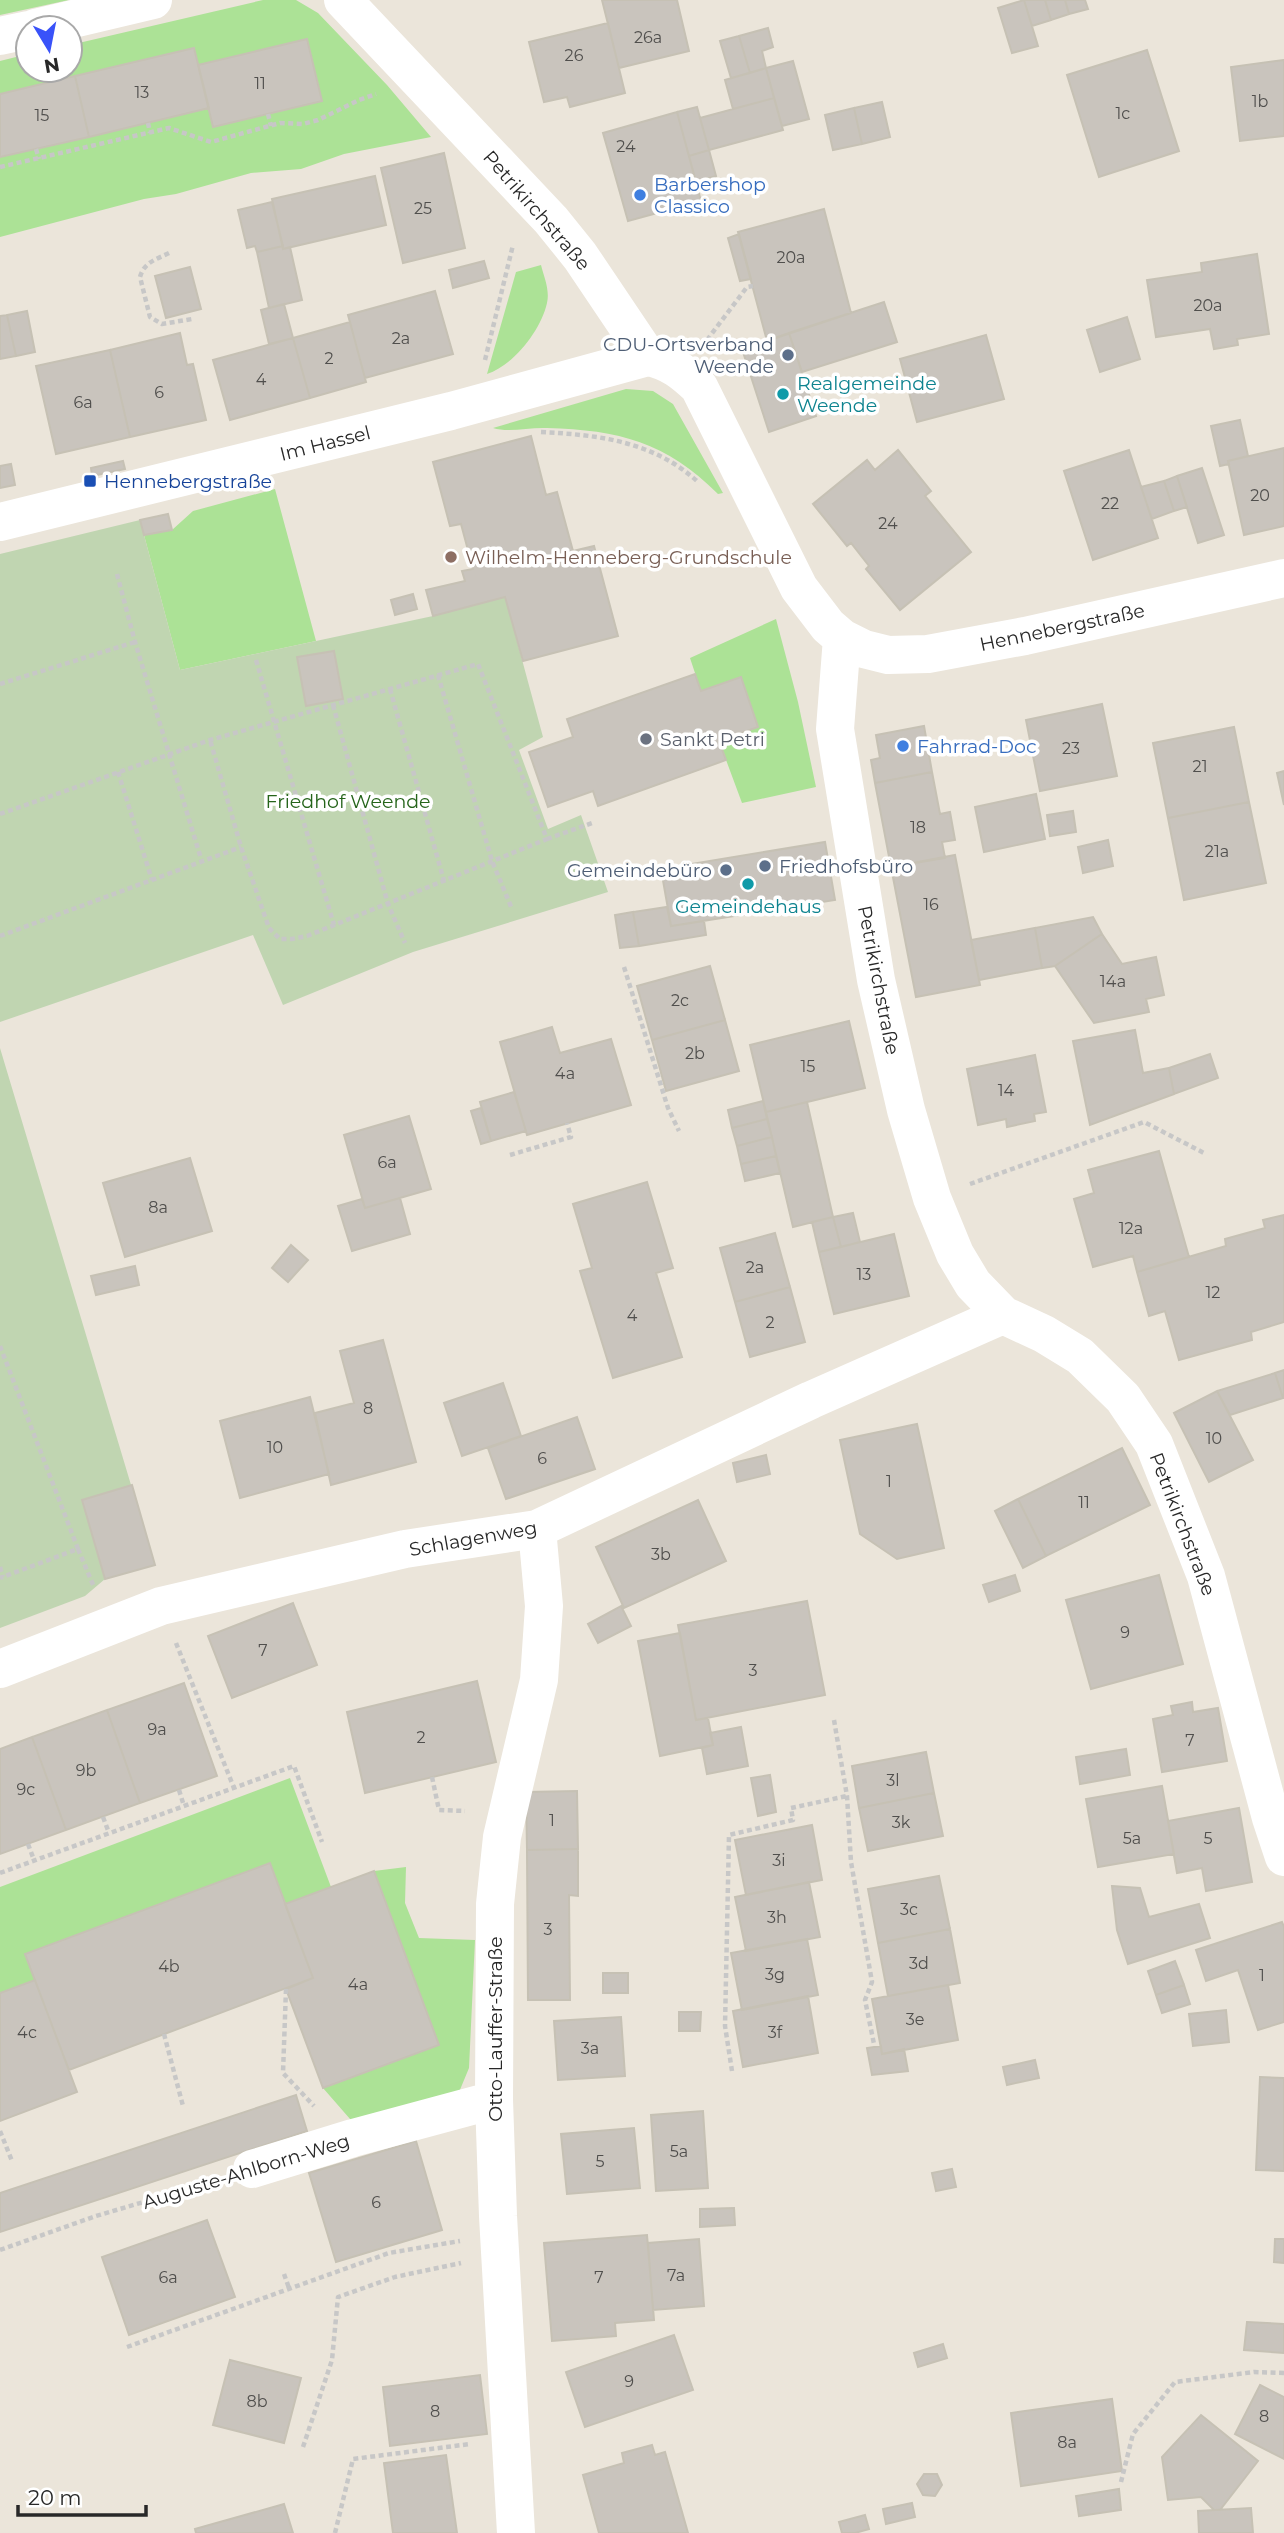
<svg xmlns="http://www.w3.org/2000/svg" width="1284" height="2533" font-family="Montserrat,sans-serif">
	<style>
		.green { fill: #ace296 }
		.cemetery { fill: #c0d5b1 }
		.building { fill: #c9c4bd; stroke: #c6c1b4; stroke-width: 2 }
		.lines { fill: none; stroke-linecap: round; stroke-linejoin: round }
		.path { stroke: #c7c7c7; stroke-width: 4.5; stroke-dasharray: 5 3.5; stroke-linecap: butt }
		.minor { stroke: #fff; stroke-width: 38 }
		.shop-dot { fill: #3f7fe0; stroke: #fff; stroke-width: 2.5 }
		.service-dot { fill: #5c6f8a; stroke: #fff; stroke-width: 2.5 }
		.culture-dot { fill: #0f9aa8; stroke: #fff; stroke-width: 2.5 }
		.transit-dot { fill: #1a4fb4; stroke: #fff; stroke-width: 2.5 }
		.education-dot { fill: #8d6e63; stroke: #fff; stroke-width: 2.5 }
		.worship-dot { fill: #6b7280; stroke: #fff; stroke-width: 2.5 }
		.labels { text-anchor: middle; stroke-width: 7; stroke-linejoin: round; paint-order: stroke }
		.number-label { font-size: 16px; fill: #504f4d }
		.shop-label { font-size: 19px; fill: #366cbe; stroke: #fff; text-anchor: start }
		.street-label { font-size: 19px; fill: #282828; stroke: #fff }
		.service-label { font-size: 19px; fill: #4e5e75; stroke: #fff; text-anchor: end }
		.culture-label { font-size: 19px; fill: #0d838f; stroke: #fff; text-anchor: start }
		.transit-label { font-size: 19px; fill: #164399; stroke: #fff; text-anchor: start }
		.education-label { font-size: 19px; fill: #785e54; stroke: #fff; text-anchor: start }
		.worship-label { font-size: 19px; fill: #5b616d; stroke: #fff; text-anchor: start }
		.park-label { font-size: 19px; fill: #25641a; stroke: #fff }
	</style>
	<rect width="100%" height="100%" fill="#ebe5da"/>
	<path class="green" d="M0,0H69L0,15Z
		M263,0H296L318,13L387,85L431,137L344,154L301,169L251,173L176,194L144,199L0,237V61L28,54V70H70V45Z
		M541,265C544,277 550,290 547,303C541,330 514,365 487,374L516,272Z
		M626,389L653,391L673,404L723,493L718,494C666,442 619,430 547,428C530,427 509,433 493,428Z
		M275,489L316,641L180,670L144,535L172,530L193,511Z
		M776,619L798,702L816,787L742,803L719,741L758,727L741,678L701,691L690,658Z
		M290,1778L331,1887L285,1904L270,1864L25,1955L35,1980L0,1993V1887Z
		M406,1867L405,1903L419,1938L475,1940L469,2068L457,2097L357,2127L323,2088L439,2045L374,1871Z"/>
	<path class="cemetery" d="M140,520L180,670L433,616L505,597L543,737L519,750L548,829L581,815L608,892L413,952L283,1005L253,935L0,1022V554Z
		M0,1048L155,1565L105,1579L85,1596L0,1628Z"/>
	<path class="building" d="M602,0H677L689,51L619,68Z
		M1024,0L1038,46L1012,53L998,8Z
		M1024,0H1045L1051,20L1032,26Z
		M1045,0H1065L1069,14L1051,20Z
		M1065,0H1085L1088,9L1069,14Z
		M608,23L625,93L570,107L567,97L544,102L529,42Z
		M768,28L773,47L762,51L766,68L750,73L739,36Z
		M739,36L750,73L731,78L720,41Z
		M307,39L322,101L213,127L198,65Z
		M194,48L209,108L89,137L75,76Z
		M1147,50L1179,151L1099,177L1067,75Z
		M1284,60V136L1240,141L1231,67Z
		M793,61L809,119L782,126L766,68Z
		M766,68L774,98L733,109L725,80Z
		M75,76L89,137L0,157V94Z
		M774,98L783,130L709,150L700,118Z
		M882,102L890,137L862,144L854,108Z
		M697,107L709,150L689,156L677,112Z
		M854,108L862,144L833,150L825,115Z
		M677,112L701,201L628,221L603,133Z
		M709,150L716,176L696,182L689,156Z
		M444,153L465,248L403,263L381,168Z
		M375,176L386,225L283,249L272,199Z
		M272,202L283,246L257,252L255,246L247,248L238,210Z
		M824,209L851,313L767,341L738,232Z
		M739,234L751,279L740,281L728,238Z
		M283,246V249L290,247L302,300L269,308L257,252Z
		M1257,254L1269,334L1237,339L1238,345L1214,349L1210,329L1156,337L1147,280L1202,272L1201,263Z
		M484,261L489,278L453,288L449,270Z
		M190,267L201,309L166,318L155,276Z
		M435,291L453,354L365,378L348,315Z
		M884,302L897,342L802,372L789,333Z
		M284,304L293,338L269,344L261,310Z
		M27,311L35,352L16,356L7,315Z
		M7,315L16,356L0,359V316Z
		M1127,317L1140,359L1100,372L1087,330Z
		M350,322L366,382L310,398L293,338Z
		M180,333L187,365L193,364L206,420L130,437L110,350Z
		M789,333L816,416L769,432L742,349Z
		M986,335L1004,399L917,422L900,359Z
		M293,338L310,398L230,420L213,360Z
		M110,350L130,437L56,454L36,366Z
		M1240,420L1248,456L1228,461L1229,464L1220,466L1211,426Z
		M531,436L546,495L557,492L573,551L594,546L618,636L523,661L505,597L433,616L426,590L465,581L462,571L473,569L461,524L450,526L433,462Z
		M1284,448V526L1244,535L1228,461Z
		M898,450L931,491L925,496L971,552L900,610L866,569L869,566L851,543L847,546L813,504L867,460L875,470Z
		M1129,450L1158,538L1093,560L1064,471Z
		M123,461L125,469L92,476L91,468Z
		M11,464L15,485L0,488V466Z
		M1202,468L1224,535L1198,543L1177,476Z
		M1177,476L1187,507L1174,511L1164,481Z
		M1164,481L1174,511L1152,519L1141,487Z
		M168,514L172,530L144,535L140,520Z
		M413,594L417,609L395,615L391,600Z
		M334,651L343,699L306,706L297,657Z
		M695,674L701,691L741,677L758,727L719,741L726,760L598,806L593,791L548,807L529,752L573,737L567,719Z
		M1102,704L1117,776L1040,791L1026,720Z
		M924,726L932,772L875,783L871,760L880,758L876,735Z
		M1234,727L1249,802L1168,818L1153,743Z
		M1284,771V805L1277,773Z
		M932,772L940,814L950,812L955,840L942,842L945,858L891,867L875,783Z
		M1036,794L1045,839L984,852L975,807Z
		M1249,802L1266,883L1184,900L1168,818Z
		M1073,811L1076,832L1050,836L1047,815Z
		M1108,840L1113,866L1083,873L1078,847Z
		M825,842L835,900L671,926L661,869Z
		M955,855L980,985L916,997L891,867Z
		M667,907L671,926L704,921L706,935L639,946L633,912Z
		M633,912L639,946L620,948L615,915Z
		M1093,917L1102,934L1055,966L1042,968L1035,928Z
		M1035,928L1042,968L979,980L971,940Z
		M1102,934L1122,964L1156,957L1164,995L1146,999L1149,1012L1094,1023L1055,966Z
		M710,966L725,1020L652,1040L637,986Z
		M725,1020L739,1071L666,1091L652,1040Z
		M849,1021L865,1088L766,1112L750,1045Z
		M552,1027L560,1053L611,1039L631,1105L527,1135L500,1042Z
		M1135,1030L1143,1073L1169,1068L1174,1094L1090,1125L1073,1041Z
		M1210,1054L1218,1078L1174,1094L1169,1068Z
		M1035,1055L1046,1112L1034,1114L1035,1121L1007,1127L1006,1119L978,1125L967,1069Z
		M514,1092L526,1131L491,1141L480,1102Z
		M763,1101L767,1119L732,1128L728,1110Z
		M807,1102L833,1217L793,1227L766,1112Z
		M481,1108L491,1141L481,1144L471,1111Z
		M409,1116L431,1189L365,1208L344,1135Z
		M767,1119L772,1137L737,1146L732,1128Z
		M772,1137L776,1156L741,1164L737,1146Z
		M1159,1151L1189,1257L1137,1272L1133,1256L1093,1267L1074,1199L1094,1193L1088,1170Z
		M776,1156L780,1173L745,1181L741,1164Z
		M190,1158L212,1231L125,1257L103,1183Z
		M647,1182L673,1268L656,1273L682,1357L613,1378L580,1271L592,1268L573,1204Z
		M400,1198L410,1234L352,1251L338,1206L362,1199L365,1208Z
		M853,1213L860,1242L841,1247L833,1217Z
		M1284,1215V1322L1251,1332L1252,1340L1179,1360L1165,1311L1149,1316L1137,1272L1226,1246L1225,1239L1265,1228L1263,1220Z
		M833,1217L841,1247L819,1252L812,1222Z
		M775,1233L790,1287L735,1302L720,1248Z
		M894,1234L909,1296L834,1314L819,1252Z
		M291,1245L308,1260L288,1282L272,1268Z
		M135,1266L139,1285L96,1295L91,1276Z
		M790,1287L805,1342L750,1357L735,1302Z
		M383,1340L416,1462L331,1485L315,1413L354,1403L340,1351Z
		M1284,1370V1398H1283L1275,1373Z
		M1275,1373L1283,1398L1230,1415L1217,1391Z
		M503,1383L521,1436L462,1456L444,1403Z
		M1217,1391L1253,1460L1209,1482L1174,1413Z
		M310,1397L329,1474L240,1498L220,1421Z
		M577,1417L595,1469L506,1499L488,1448Z
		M917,1424L944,1548L897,1559L860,1534L840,1440Z
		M1122,1448L1150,1505L1046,1556L1018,1499Z
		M766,1455L770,1474L737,1482L733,1463Z
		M132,1485L155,1565L105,1579L82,1500Z
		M1018,1499L1046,1556L1023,1568L995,1511Z
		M698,1500L726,1561L624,1608L596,1547Z
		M1015,1575L1020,1591L989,1602L983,1585Z
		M1159,1575L1183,1664L1091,1689L1066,1600Z
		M807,1601L825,1695L696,1720L678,1625Z
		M293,1603L317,1665L232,1698L208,1636Z
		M621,1606L631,1626L598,1643L588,1624Z
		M680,1633L696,1720L708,1718L713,1745L660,1756L638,1641Z
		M477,1681L496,1762L365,1793L347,1712Z
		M184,1683L217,1776L140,1803L107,1710Z
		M1192,1702L1193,1712L1218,1708L1227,1761L1162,1772L1153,1719L1173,1715L1171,1706Z
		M107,1710L140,1803L66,1830L32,1737Z
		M741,1727L748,1766L707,1774L702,1748L713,1745L710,1733Z
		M32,1737L66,1830L0,1854V1749Z
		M1126,1749L1130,1775L1080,1784L1076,1757Z
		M926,1752L934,1793L859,1808L852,1766Z
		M770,1775L776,1812L758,1816L751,1778Z
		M1162,1786L1174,1854L1098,1867L1086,1799Z
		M577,1791L578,1849L527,1850L526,1792Z
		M934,1793L943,1836L868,1851L859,1808Z
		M1239,1808L1252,1882L1206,1891L1202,1868L1177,1873L1168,1821Z
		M812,1825L822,1880L746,1895L735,1840Z
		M578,1849V1896L569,1895L570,2000H528L527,1850Z
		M270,1863L313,1978L69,2070L25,1954Z
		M374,1871L439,2045L323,2088L286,1989L313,1978L285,1904Z
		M939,1876L950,1929L878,1943L868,1889Z
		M809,1882L820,1937L746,1951L735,1897Z
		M1112,1886L1140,1888L1149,1917L1199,1904L1210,1938L1128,1964L1117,1930Z
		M1282,1922L1284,1927V2022L1258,2030L1238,1970L1206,1981L1196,1950Z
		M950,1929L960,1983L888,1996L878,1943Z
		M807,1939L818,1995L742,2010L731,1953Z
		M1175,1961L1184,1985L1156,1995L1148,1971Z
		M603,1973H628V1993H603Z
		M35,1980L77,2092L0,2121V1993Z
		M948,1985L958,2040L882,2054L872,1999Z
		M1184,1985L1190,2004L1162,2013L1156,1995Z
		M808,1996L818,2053L743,2067L733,2011Z
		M1226,2010L1229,2042L1193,2046L1189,2014Z
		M679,2012H701L700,2031H679Z
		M621,2017L625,2076L558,2080L554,2021Z
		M881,2046L882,2054L904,2049L908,2071L872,2075L867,2048Z
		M1035,2060L1039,2078L1007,2085L1003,2067Z
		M1260,2077L1284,2078V2171L1256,2170Z
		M296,2095L307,2131L0,2232V2193Z
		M703,2111L708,2188L656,2191L651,2115Z
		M634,2128L640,2188L567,2194L561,2134Z
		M416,2141L442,2230L336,2262L309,2173Z
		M952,2169L956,2187L936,2191L932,2173Z
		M734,2208L735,2225L700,2227V2209Z
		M207,2220L235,2297L129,2335L102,2257Z
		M647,2235L654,2320L615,2323L616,2336L552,2341L544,2243Z
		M699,2239L704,2306L653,2310L648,2243Z
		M1275,2239H1284V2263L1274,2262Z
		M1247,2322L1284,2324V2353L1244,2350Z
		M674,2335L693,2390L585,2427L566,2372Z
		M943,2344L947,2358L918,2367L914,2353Z
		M230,2360L301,2378L284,2443L213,2425Z
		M480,2375L487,2434L390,2446L383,2387Z
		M1260,2385L1284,2397V2459L1235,2434Z
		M1112,2399L1122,2471L1021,2486L1011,2413Z
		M1201,2415L1258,2461L1220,2510H1214L1201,2497L1168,2500L1162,2457Z
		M652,2445L655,2455L665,2452L688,2533H599L583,2475L624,2463L622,2453Z
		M446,2455L457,2533H393L384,2463Z
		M924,2474H937L942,2485L935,2496L923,2495L917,2484Z
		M1119,2489L1121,2510L1079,2516L1076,2496Z
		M912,2503L915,2517L886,2524L883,2509Z
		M284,2504L293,2533H196L195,2529Z
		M1251,2508L1253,2533H1199L1198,2511Z
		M865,2515L869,2529L855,2533H842L839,2522Z"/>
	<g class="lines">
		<path class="path" d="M268,114L271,126
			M148,123L150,133
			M36,149L39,159
			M0,167L169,128L211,142L280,123L303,124L318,120L359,100L376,94
			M169,253C157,259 144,262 140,277L150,317L162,324L192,319
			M707,340L747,287L753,286
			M485,360L513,245
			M541,432C599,435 653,441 698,482
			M117,574L135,642L202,862
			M256,660L334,925
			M438,675L492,861L512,909
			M0,684L135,642
			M390,689L444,881
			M333,705L388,904L405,943
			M118,772L152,880
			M0,814L210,740L478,664L547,839L307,936L292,939H280L269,928L241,847L210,740
			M547,839L595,822
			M0,936L241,847
			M624,967L668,1108L679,1131
			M510,1155L571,1137L567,1123
			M970,1184L1144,1122L1204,1153
			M0,1346L78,1549L0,1578
			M78,1549L94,1587
			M0,1567L3,1577
			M176,1643L234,1788
			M834,1720L847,1796L851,1862L872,1982L865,2000L874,2044
			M432,1777L439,1810L465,1811
			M179,1790L184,1806
			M103,1817L109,1833
			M28,1844L34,1860
			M0,1873L294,1766L322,1842
			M286,1989L283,2073L314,2106
			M164,2034L183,2106
			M732,2071L725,2026L729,1835L793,1820L791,1808L847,1796
			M0,2131L12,2161
			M0,2250L96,2216L215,2181
			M284,2274L289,2288
			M127,2347L389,2253L460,2241
			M303,2447L332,2360L338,2297L395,2277L461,2263
			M1121,2482L1133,2434L1175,2382L1254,2372L1284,2373
			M335,2533L353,2459L470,2444"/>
		<path class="minor" d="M343,0L551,220L580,256L648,357C671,362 683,372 699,387L799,588L828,626L842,638L864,649L888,655L928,654L1025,636L1284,578
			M35,28L153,0
			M0,36L28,30
			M0,522L451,411L648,357
			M842,638L835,729L876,980L906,1110L932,1198L955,1254L973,1284L1003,1315L1044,1334L1080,1356L1123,1398L1154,1444L1206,1576L1271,1818L1284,1857
			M0,1669L161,1606L405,1549L537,1529L811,1400L1003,1315
			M252,2169L353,2138L494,2100
			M516,2533L498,2216L494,2100L495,1904L502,1837L539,1680L544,1606L537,1529"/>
	</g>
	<g class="shop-dot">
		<circle cx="640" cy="195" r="7"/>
		<circle cx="903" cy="746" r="7"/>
	</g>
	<g class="service-dot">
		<circle cx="788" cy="355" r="7"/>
		<circle cx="765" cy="866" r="7"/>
		<circle cx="726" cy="870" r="7"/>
	</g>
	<g class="culture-dot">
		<circle cx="783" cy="394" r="7"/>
		<circle cx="748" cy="884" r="7"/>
	</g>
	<rect class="transit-dot" x="83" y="474" width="14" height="14" rx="3.5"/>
	<circle class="education-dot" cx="451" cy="557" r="7"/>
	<circle class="worship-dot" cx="646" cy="739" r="7"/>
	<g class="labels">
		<g class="number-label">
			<text x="648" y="43">26a</text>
			<text x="574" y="61">26</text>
			<text x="260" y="89">11</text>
			<text x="142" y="98">13</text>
			<text x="1260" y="107">1b</text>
			<text x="1123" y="119">1c</text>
			<text x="42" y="121">15</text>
			<text x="626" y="152">24</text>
			<text x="423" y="214">25</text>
			<text x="791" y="263">20a</text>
			<text x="1208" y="311">20a</text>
			<text x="401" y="344">2a</text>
			<text x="329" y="364">2</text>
			<text x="261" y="385">4</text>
			<text x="159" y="398">6</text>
			<text x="83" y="408">6a</text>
			<text x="1260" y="501">20</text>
			<text x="1110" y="509">22</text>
			<text x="888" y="529">24</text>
			<text x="1071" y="754">23</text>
			<text x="1200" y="772">21</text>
			<text x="918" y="833">18</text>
			<text x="1217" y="857">21a</text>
			<text x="931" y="910">16</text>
			<text x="1113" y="987">14a</text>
			<text x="680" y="1006">2c</text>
			<text x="695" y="1059">2b</text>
			<text x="808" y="1072">15</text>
			<text x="565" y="1079">4a</text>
			<text x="1006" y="1096">14</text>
			<text x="387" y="1168">6a</text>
			<text x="158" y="1213">8a</text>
			<text x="1131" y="1234">12a</text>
			<text x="755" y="1273">2a</text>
			<text x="864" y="1280">13</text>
			<text x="1213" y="1298">12</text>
			<text x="632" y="1321">4</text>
			<text x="770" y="1328">2</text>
			<text x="368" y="1414">8</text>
			<text x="1214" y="1444">10</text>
			<text x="275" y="1453">10</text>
			<text x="542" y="1464">6</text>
			<text x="889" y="1487">1</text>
			<text x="1084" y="1508">11</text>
			<text x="661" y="1560">3b</text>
			<text x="1125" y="1638">9</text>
			<text x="263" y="1656">7</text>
			<text x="753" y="1676">3</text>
			<text x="157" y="1735">9a</text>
			<text x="421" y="1743">2</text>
			<text x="1190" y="1746">7</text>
			<text x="86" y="1776">9b</text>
			<text x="893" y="1786">3l</text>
			<text x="26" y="1795">9c</text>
			<text x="552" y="1826">1</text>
			<text x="901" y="1828">3k</text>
			<text x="1132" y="1844">5a</text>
			<text x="1208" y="1844">5</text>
			<text x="779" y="1866">3i</text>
			<text x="909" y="1915">3c</text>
			<text x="777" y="1923">3h</text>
			<text x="548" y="1935">3</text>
			<text x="919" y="1969">3d</text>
			<text x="169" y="1972">4b</text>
			<text x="775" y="1980">3g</text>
			<text x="1262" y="1981">1</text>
			<text x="358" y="1990">4a</text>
			<text x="915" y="2025">3e</text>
			<text x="27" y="2038">4c</text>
			<text x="775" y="2038">3f</text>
			<text x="590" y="2054">3a</text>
			<text x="679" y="2157">5a</text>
			<text x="600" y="2167">5</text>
			<text x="376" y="2208">6</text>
			<text x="676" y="2281">7a</text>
			<text x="168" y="2283">6a</text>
			<text x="599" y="2283">7</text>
			<text x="629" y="2387">9</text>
			<text x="257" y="2407">8b</text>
			<text x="435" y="2417">8</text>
			<text x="1264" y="2422">8</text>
			<text x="1067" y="2448">8a</text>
		</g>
		<g class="shop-label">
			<text x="654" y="191">Barbershop<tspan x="654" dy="22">Classico</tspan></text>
			<text x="917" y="753">Fahrrad-Doc</text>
		</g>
		<g class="street-label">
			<text transform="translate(537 210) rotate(49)" y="7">Petrikirchstraße</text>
			<text transform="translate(325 443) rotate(-14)" y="7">Im Hassel</text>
			<text transform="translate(1062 627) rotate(-12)" y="7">Hennebergstraße</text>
			<text transform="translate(879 980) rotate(79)" y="7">Petrikirchstraße</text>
			<text transform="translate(1183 1524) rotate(69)" y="7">Petrikirchstraße</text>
			<text transform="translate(473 1538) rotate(-10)" y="7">Schlagenweg</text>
			<text transform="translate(495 2029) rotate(-90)" y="7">Otto-Lauffer-Straße</text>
			<text transform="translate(246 2171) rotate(-17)" y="7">Auguste-Ahlborn-Weg</text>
		</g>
		<g class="service-label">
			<text x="774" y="351">CDU-Ortsverband<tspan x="774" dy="22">Weende</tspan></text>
			<text x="779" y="873" text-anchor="start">Friedhofsbüro</text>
			<text x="712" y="877">Gemeindebüro</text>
		</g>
		<g class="culture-label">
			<text x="797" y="390">Realgemeinde<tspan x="797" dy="22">Weende</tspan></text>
			<text x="748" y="913" text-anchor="middle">Gemeindehaus</text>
		</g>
		<g class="transit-label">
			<text x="104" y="488">Hennebergstraße</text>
		</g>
		<g class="education-label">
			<text x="465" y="564">Wilhelm-Henneberg-Grundschule</text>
		</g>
		<g class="worship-label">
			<text x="660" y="746">Sankt Petri</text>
		</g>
		<g class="park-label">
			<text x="348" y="808">Friedhof Weende</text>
		</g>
	</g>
	<g transform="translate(49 49) rotate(170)"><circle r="33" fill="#ffffff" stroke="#a9a9a9" stroke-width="2"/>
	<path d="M0-5L12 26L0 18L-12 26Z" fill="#3952f9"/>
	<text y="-10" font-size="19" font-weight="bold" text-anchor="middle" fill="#282828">N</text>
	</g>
	<path d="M18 2505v10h128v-10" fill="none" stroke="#282828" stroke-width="3.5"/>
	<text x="28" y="2505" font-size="21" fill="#282828" stroke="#ffffff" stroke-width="5" paint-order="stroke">20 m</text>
</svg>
